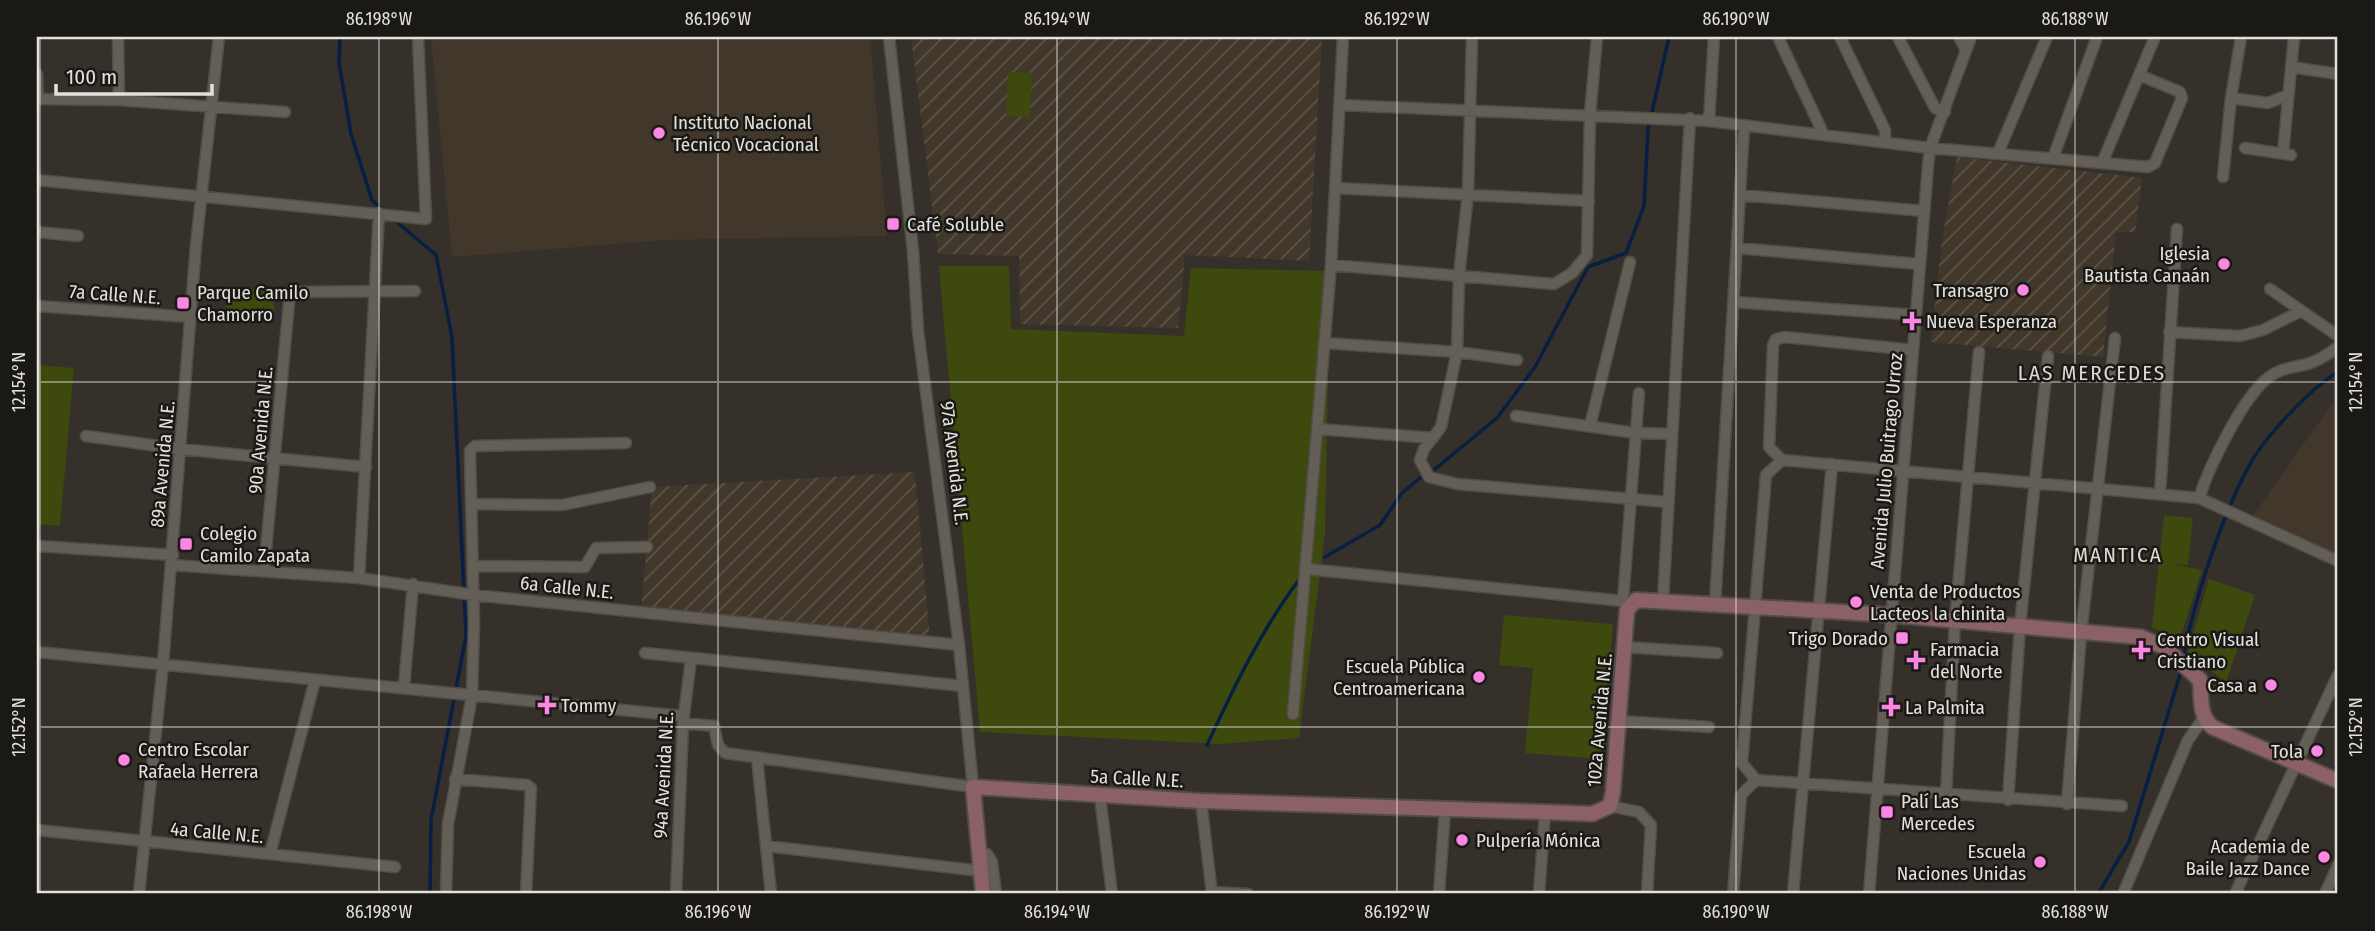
<svg xmlns="http://www.w3.org/2000/svg" width="2375" height="931" font-family="'Fira Sans Condensed',sans-serif">
	<style>
		.built { fill: #41382b }
		.industrial { fill: url(#industrial-furrows) }
		.green { fill: #3e490d }
		.lines { fill: none; stroke-linecap: round; stroke-linejoin: round }
		.stream { stroke: #061f43; stroke-width: 3.5 }
		.street-casing { stroke: #514c47; stroke-width: 13 }
		.secondary-casing { stroke: #514c47; stroke-width: 18 }
		.street { stroke: #635e56; stroke-width: 10 }
		.secondary { stroke: #8c6165; stroke-width: 14 }
		.ticks { fill: none; stroke: #e4e1dc; stroke-width: 2; stroke-opacity: 0.45 }
		.poi-dot { fill: #fc86e4; stroke: #1b1915; stroke-width: 2.5 }
		.labels { text-anchor: middle; stroke-width: 5; stroke-linejoin: round; paint-order: stroke }
		.poi-label { font-size: 19px; fill: #e4e1dc; stroke: #1b1915; text-anchor: start }
		.street-label { font-size: 19px; fill: #e4e1dc; stroke: #1b1915 }
		.neighbourhood-label { font-size: 21px; letter-spacing: 2px; fill: #e0d9d1; stroke: #1b1915 }
		.neatline { fill: none; stroke: #e4e1dc; stroke-width: 2.5 }
		.ticks-label { font-size: 18px; text-anchor: middle; fill: #e4e1dc }
	</style>
	<defs>
		<pattern id="industrial-furrows" width="10" height="10" patternUnits="userSpaceOnUse" patternTransform="scale(1.75)"><rect width="10" height="10" fill="#41382b"/><path d="M-1 1l2-2M0 10L10 0M9 11l2-2" fill="none" stroke="#5c5449"/></pattern>
	</defs>
	<rect width="100%" height="100%" fill="#353029"/>
	<path class="built" d="M431,37H870L887,236L666,240L452,257Z
		M2338,395V556L2252,517Z"/>
	<path class="industrial" d="M911,37H1322L1309,261L1185,255L1178,328L1020,324L1019,256L938,254Z
		M1957,157L2142,178L2135,232L2116,233L2103,357L1931,342L1942,239Z
		M915,472L930,639L641,610L652,487Z"/>
	<path class="green" d="M1008,72L1032,73L1030,117L1006,116Z
		M939,266H1009L1011,329L1184,336L1191,268L1330,271L1325,534L1299,738L1222,744L980,732Z
		M228,289H275L273,320L227,319Z
		M37,365L74,368L60,526L37,524Z
		M2164,515L2193,518L2188,565L2171,564L2202,570L2179,642L2152,627Z
		M2209,579L2255,595L2226,683L2188,652Z
		M1504,615L1613,624L1601,759L1525,753L1533,668L1499,665Z"/>
	<g class="lines">
		<path class="stream" d="M340,37L339,63L351,134L372,200L384,211
			M392,218L436,255L452,337L466,636L431,820L430,894
			M1435,469L1497,418L1535,367L1588,267L1626,253L1644,206L1648,130L1669,37
			M1325,557L1380,525L1402,493L1420,478
			M2183,660C2193,603 2224,508 2253,459C2269,433 2312,387 2338,372
			M1207,745C1234,687 1263,626 1302,576
			M2098,894L2129,842L2182,668"/>
		<defs>
			<path id="street" d="M118,37L119,100
				M1472,37L1468,193L1459,276L1457,352L1441,427L1424,449L1420,460L1429,477L1457,484L1668,502
				M1714,37L1709,121L1930,148L2148,167L2155,163L2182,98L2180,92L2139,75
				M1778,37L1823,133
				M1840,37L1885,130V141
				M1898,37L1935,108L1945,112
				M1959,37L1966,50
				M2291,67L2338,74
				M37,74L38,99
				M2231,98L2268,103L2288,95
				M37,99L119,100L285,112
				M1340,105L1709,121
				M2245,148L2291,155
				M1998,153L2047,37
				M2283,153L2294,37
				M2053,158L2097,37
				M2102,163L2155,37
				M2223,177L2231,98L2241,37
				M37,180L426,219L418,37
				M1336,188L1589,201
				M1740,195L1924,211
				M37,232L78,236
				M1737,248L1919,264
				M1331,265L1554,284L1572,273L1587,255L1590,115L1597,37
				M2270,289L2338,336
				M1733,302L1916,315
				M37,306L191,317
				M2169,332L2240,336L2263,330L2301,311
				M1324,343L1457,352L1517,360
				M1516,416L1636,433L1672,434
				M1590,426L1630,262
				M1318,429L1433,438
				M86,436L180,449L366,467
				M1782,460L2199,498C2209,467 2243,396 2269,377C2282,367 2295,368 2310,363C2320,360 2330,353 2338,347
				M2160,494L2177,229
				M2199,498L2338,561
				M472,504L562,505L650,487
				M37,546L173,555
				M171,565L359,578L474,595L959,645
				M473,566L585,567L596,548L647,547
				M1307,569L1623,601L1630,605
				M264,571L290,292L415,291
				M359,578L379,213
				M1623,601L1639,393
				M1663,601L1690,118
				M1715,604L1744,127
				M1624,647L1717,653
				M37,652L683,716
				M645,653L963,686
				M404,687L413,584
				M1293,714L1331,265L1343,37
				M1619,721L1709,727
				M683,723L714,726L718,745L725,753L973,787L959,645L918,331L913,251L889,37
				M757,758L771,894
				M455,779L527,785L531,788L526,894
				M1756,780L2122,806
				M1946,794L1955,622L1979,352
				M1100,796L1112,894
				M2008,800L2020,626L2048,356
				M1201,801L1212,894
				M2067,804L2081,634L2115,338
				M1610,806L1639,812L1651,825L1647,894
				M37,830L395,867
				M766,846L981,871
				M980,852L987,854L992,862L996,894
				M270,854L315,680
				M1212,892L1248,894
				M139,894L163,664L196,245L219,37
				M446,894L448,824L472,696L474,623L470,451L475,446L626,443
				M676,894L683,723L691,659
				M1439,894L1445,809
				M1539,894L1545,812
				M1733,894L1741,795L1756,780L1742,763L1766,475L1782,460L1769,447L1773,345L1776,339L1785,337L1913,350
				M1793,894L1832,464
				M1869,894L1928,166L1930,148L1971,37
				M2123,894L2188,740L2203,719
				M2235,894L2338,675
				M2325,894L2338,865"/>
			<path id="secondary" d="M983,894L973,787L1201,801L1545,812L1592,814L1610,806L1613,792L1627,610L1636,600L1892,615L2141,637L2164,647L2200,680C2202,698 2198,713 2212,727L2338,781"/>
		</defs>
		<use href="#street" class="street-casing"/>
		<use href="#secondary" class="secondary-casing"/>
		<use href="#street" class="street"/>
		<use href="#secondary" class="secondary"/>
	</g>
	<path class="ticks" d="M37,37H2338M40,37V894M379,37V894M718,37V894M1057,37V894M1397,37V894M1736,37V894M2075,37V894M37,382H2338M37,727H2338"/>
	<g class="poi-dot">
		<circle cx="659" cy="133" r="7"/>
		<rect x="886" y="217" width="14" height="14" rx="3.5"/>
		<circle cx="2224" cy="264" r="7"/>
		<circle cx="2023" cy="290" r="7"/>
		<rect x="176" y="296" width="14" height="14" rx="3.5"/>
		<path d="M1908.5 310.5h7v7h7v7h-7v7h-7v-7h-7v-7h7z"/>
		<rect x="179" y="537" width="14" height="14" rx="3.5"/>
		<circle cx="1856" cy="602" r="7"/>
		<rect x="1895" y="631" width="14" height="14" rx="3.5"/>
		<path d="M2137.5 639.5h7v7h7v7h-7v7h-7v-7h-7v-7h7z"/>
		<path d="M1912.5 649.5h7v7h7v7h-7v7h-7v-7h-7v-7h7z"/>
		<circle cx="1479" cy="677" r="7"/>
		<circle cx="2271" cy="685" r="7"/>
		<path d="M543.5 694.5h7v7h7v7h-7v7h-7v-7h-7v-7h7z"/>
		<path d="M1887.5 696.5h7v7h7v7h-7v7h-7v-7h-7v-7h7z"/>
		<circle cx="2317" cy="751" r="7"/>
		<circle cx="124" cy="760" r="7"/>
		<rect x="1880" y="805" width="14" height="14" rx="3.5"/>
		<circle cx="1462" cy="840" r="7"/>
		<circle cx="2324" cy="857" r="7"/>
		<circle cx="2040" cy="862" r="7"/>
	</g>
	<g class="labels">
		<g class="poi-label">
			<text x="673" y="129">Instituto Nacional<tspan x="673" dy="22">Técnico Vocacional</tspan></text>
			<text x="907" y="231">Café Soluble</text>
			<text x="2210" y="260" text-anchor="end">Iglesia<tspan x="2210" dy="22">Bautista Canaán</tspan></text>
			<text x="2009" y="297" text-anchor="end">Transagro</text>
			<text x="197" y="299">Parque Camilo<tspan x="197" dy="22">Chamorro</tspan></text>
			<text x="1926" y="328">Nueva Esperanza</text>
			<text x="200" y="540">Colegio<tspan x="200" dy="22">Camilo Zapata</tspan></text>
			<text x="1870" y="598">Venta de Productos<tspan x="1870" dy="22">Lacteos la chinita</tspan></text>
			<text x="1888" y="645" text-anchor="end">Trigo Dorado</text>
			<text x="2157" y="646">Centro Visual<tspan x="2157" dy="22">Cristiano</tspan></text>
			<text x="1930" y="656">Farmacia<tspan x="1930" dy="22">del Norte</tspan></text>
			<text x="1465" y="673" text-anchor="end">Escuela Pública<tspan x="1465" dy="22">Centroamericana</tspan></text>
			<text x="2257" y="692" text-anchor="end">Casa a</text>
			<text x="561" y="712">Tommy</text>
			<text x="1905" y="714">La Palmita</text>
			<text x="138" y="756">Centro Escolar<tspan x="138" dy="22">Rafaela Herrera</tspan></text>
			<text x="2303" y="758" text-anchor="end">Tola</text>
			<text x="1901" y="808">Palí Las<tspan x="1901" dy="22">Mercedes</tspan></text>
			<text x="1476" y="847">Pulpería Mónica</text>
			<text x="2310" y="853" text-anchor="end">Academia de<tspan x="2310" dy="22">Baile Jazz Dance</tspan></text>
			<text x="2026" y="858" text-anchor="end">Escuela<tspan x="2026" dy="22">Naciones Unidas</tspan></text>
		</g>
		<g class="street-label">
			<text transform="translate(115 294) rotate(4)" y="7">7a Calle N.E.</text>
			<text transform="translate(260 430) rotate(-85)" y="7">90a Avenida N.E.</text>
			<text transform="translate(1886 461) rotate(-85)" y="7">Avenida Julio Buitrago Urroz</text>
			<text transform="translate(955 463) rotate(83)" y="7">97a Avenida N.E.</text>
			<text transform="translate(162 464) rotate(-85)" y="7">89a Avenida N.E.</text>
			<text transform="translate(567 587) rotate(6)" y="7">6a Calle N.E.</text>
			<text transform="translate(1599 720) rotate(-85)" y="7">102a Avenida N.E.</text>
			<text transform="translate(663 775) rotate(-87)" y="7">94a Avenida N.E.</text>
			<text transform="translate(1137 778) rotate(3)" y="7">5a Calle N.E.</text>
			<text transform="translate(217 832) rotate(5)" y="7">4a Calle N.E.</text>
		</g>
		<g class="neighbourhood-label">
			<text x="2092" y="380">LAS MERCEDES</text>
			<text x="2118" y="562">MANTICA</text>
		</g>
	</g>
	<rect width="2375" height="931" fill="none" stroke="#1b1915" stroke-width="77"/>
	<path d="M56 84v10h156v-10" fill="none" stroke="#e4e1dc" stroke-width="3.5"/>
	<text x="66" y="84" font-size="21" fill="#e4e1dc" stroke="#1b1915" stroke-width="5" paint-order="stroke">100 m</text>
	<rect x="38" y="38" width="2298" height="854" class="neatline"/>
	<g class="ticks-label">
		<text x="379" y="25">86.198°W</text>
		<text x="718" y="25">86.196°W</text>
		<text x="1057" y="25">86.194°W</text>
		<text x="1397" y="25">86.192°W</text>
		<text x="1736" y="25">86.190°W</text>
		<text x="2075" y="25">86.188°W</text>
		<text transform="translate(19 382) rotate(-90)" y="6">12.154°N</text>
		<text transform="translate(2356 382) rotate(-90)" y="6">12.154°N</text>
		<text transform="translate(19 727) rotate(-90)" y="6">12.152°N</text>
		<text transform="translate(2356 727) rotate(-90)" y="6">12.152°N</text>
		<text x="379" y="918">86.198°W</text>
		<text x="718" y="918">86.196°W</text>
		<text x="1057" y="918">86.194°W</text>
		<text x="1397" y="918">86.192°W</text>
		<text x="1736" y="918">86.190°W</text>
		<text x="2075" y="918">86.188°W</text>
	</g>
</svg>
